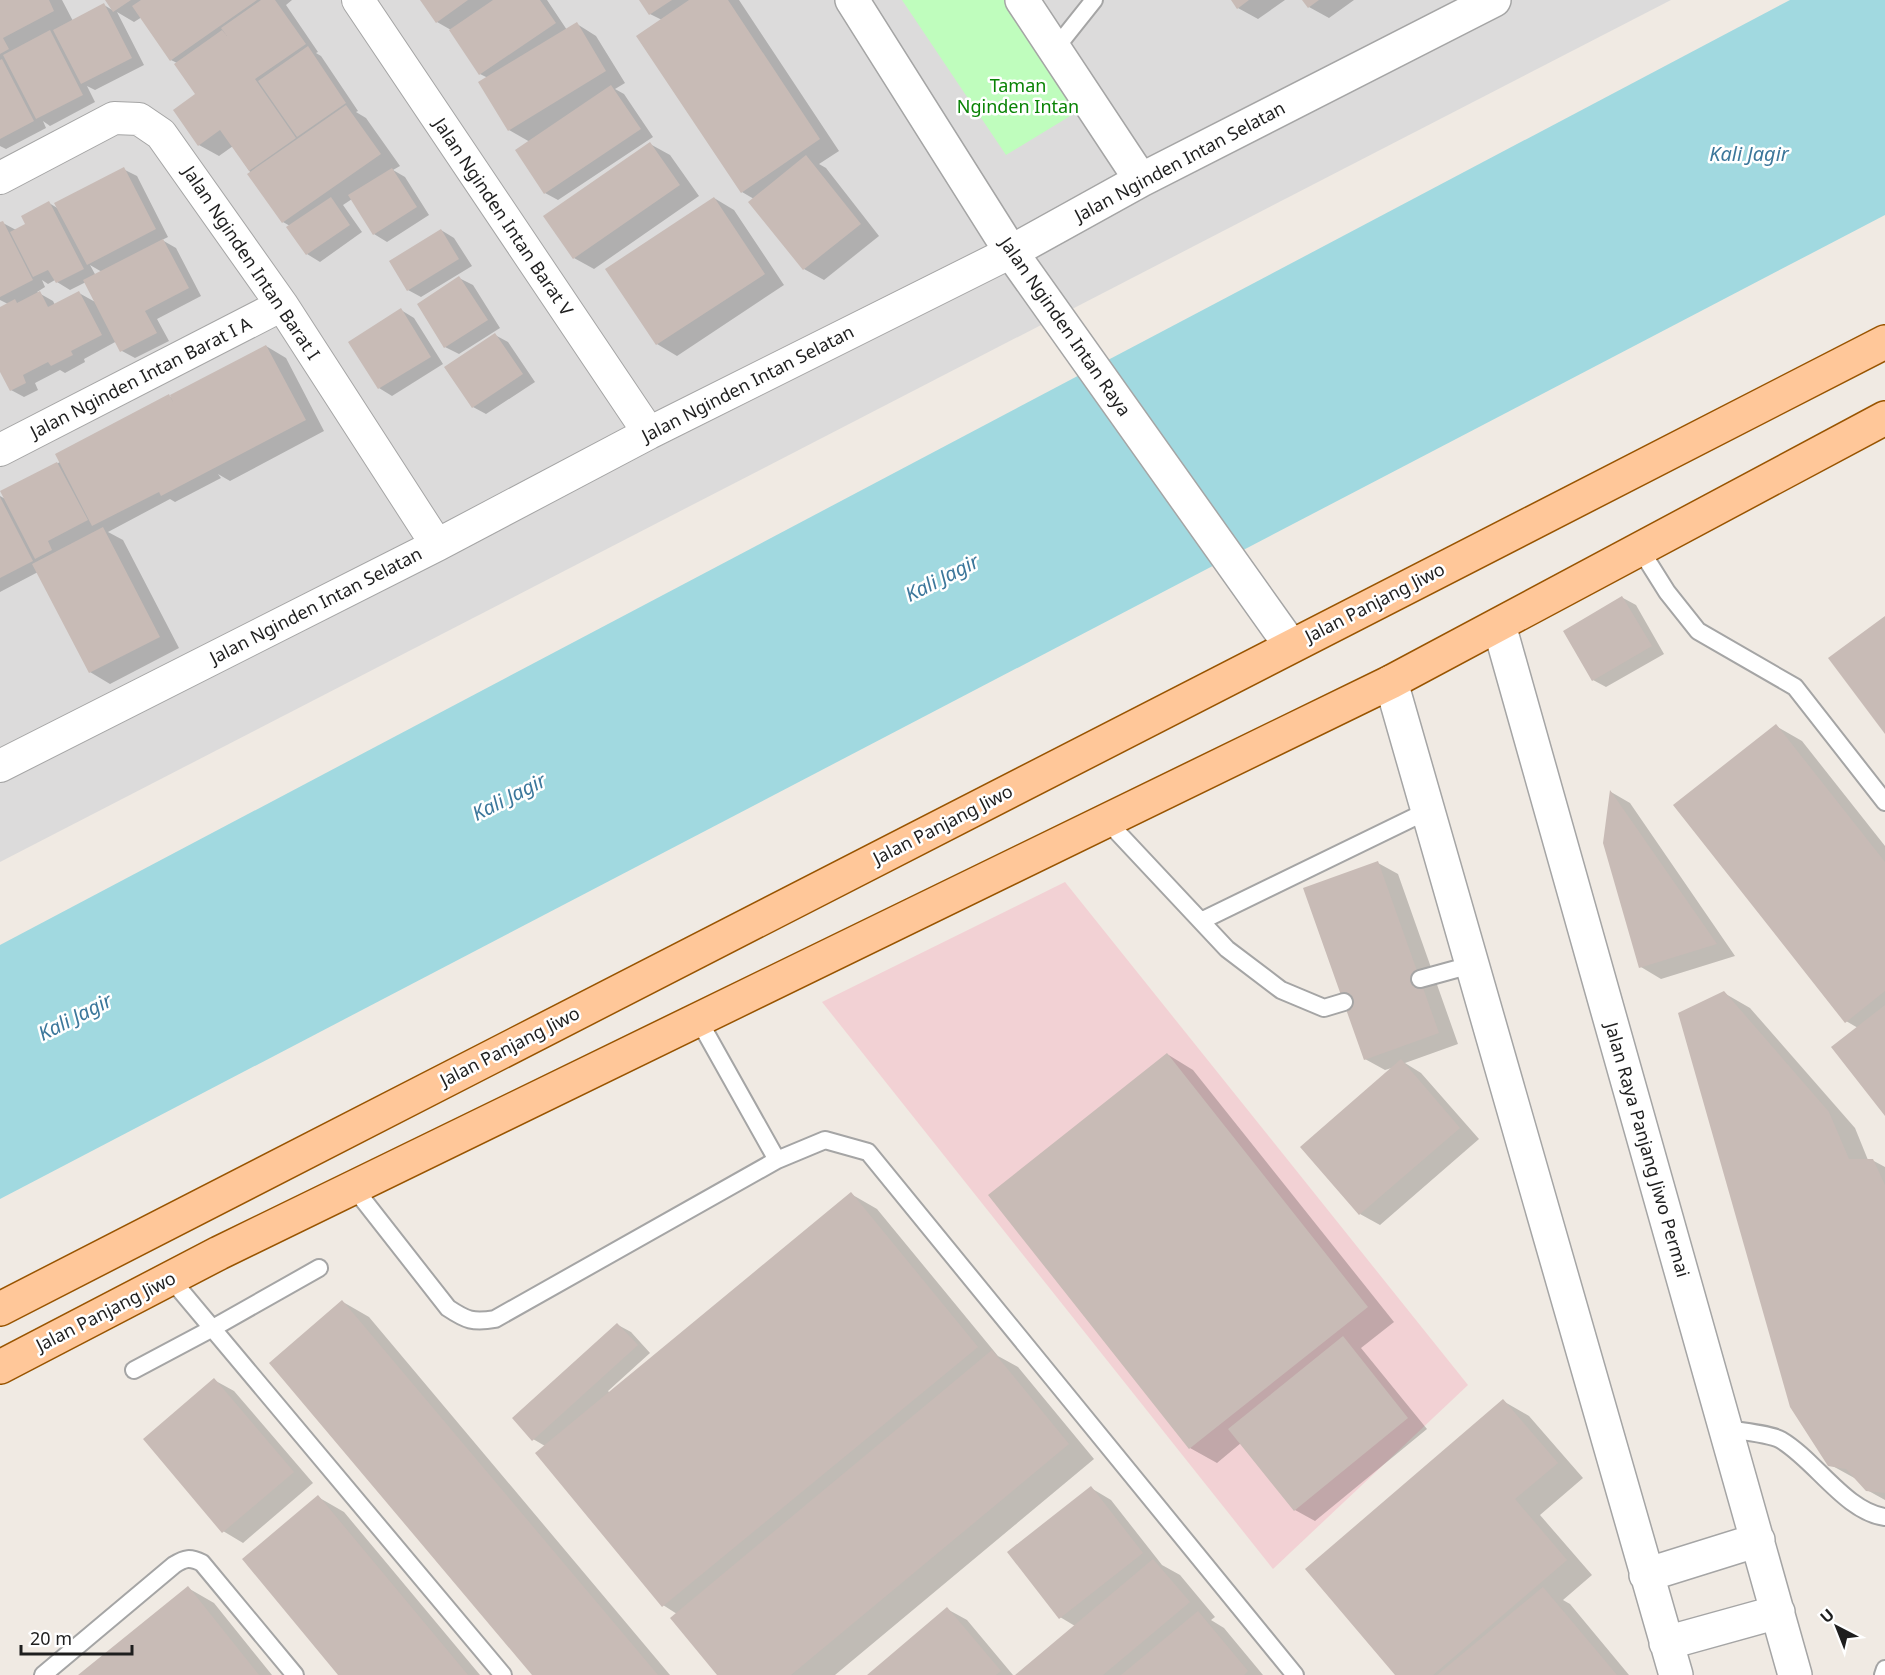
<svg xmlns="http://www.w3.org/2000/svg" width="1885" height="1675" font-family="'Noto Sans',sans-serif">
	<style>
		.residential { fill: #dcdbdb }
		.commercial { fill: #f2d1d4 }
		.park { fill: #bffdbd }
		.water { fill: #a1d9e0 }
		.shadow { fill: #0003; fill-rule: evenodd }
		.building { fill: #c8bbb6 }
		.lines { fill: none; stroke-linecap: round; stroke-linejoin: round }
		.service-casing { stroke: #a5a5a5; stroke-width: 20 }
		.minor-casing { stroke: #a5a5a5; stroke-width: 34 }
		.tertiary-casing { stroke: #a5a5a5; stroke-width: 36 }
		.primary-casing { stroke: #985400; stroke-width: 36 }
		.service { stroke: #fff; stroke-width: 16 }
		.minor { stroke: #fff; stroke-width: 32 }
		.tertiary { stroke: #fff; stroke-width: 33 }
		.primary { stroke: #ffc799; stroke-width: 33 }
		.labels { text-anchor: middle; stroke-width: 5; stroke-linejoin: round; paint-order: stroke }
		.park-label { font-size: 18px; fill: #098305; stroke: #fff }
		.street-label { font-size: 18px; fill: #1e1e1e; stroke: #fff }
		.water-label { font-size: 20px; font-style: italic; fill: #3c779b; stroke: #fff }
	</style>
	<rect width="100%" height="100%" fill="#f0eae3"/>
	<path class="residential" d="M0,0H1671L0,862Z"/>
	<path class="commercial" d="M1065,882L1468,1385L1273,1569L822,1002Z"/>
	<path class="park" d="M902,0H1004L1080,110L1006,155Z"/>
	<path class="water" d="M1790,0H1885V215L0,1199V945Z"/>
	<path class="shadow" d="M0,0H62L73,21L104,5L114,11L107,0H292L286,5L318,52L316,53L321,56L358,111L356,112L366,118L400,166L393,170L405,177L429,215L387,242L374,234L352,199L343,205L362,232L320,262L307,254L290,226L283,222L233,146L219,156L199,145L197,94L177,63L171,60L142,17L134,22L117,12L144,65L95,90L87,86L95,102L50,126L43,121L46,128L6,149L0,146Z
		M421,0H547L567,30L577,24L596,36L625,83L615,89L624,94L653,137L558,200L545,193L530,142L509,130L488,78L480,74L451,30L437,22Z
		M641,0H739L839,151L819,164L826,168L879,236L824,280L804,269L754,199L742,192L662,20L650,14Z
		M1233,0H1285L1258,19L1238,8Z
		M1304,0H1354L1329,18L1309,7Z
		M650,144L670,155L699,196L594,269L574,258Z
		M123,169L137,176L168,237L162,240L176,248L201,296L157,319L169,341L135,358L122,351L117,341L84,359L85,362L65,373L60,370L35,383L38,390L24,397L11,390L0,368V309L8,304L0,300V224L3,223L16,230L27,225L49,203L59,209ZM90,265L102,272L96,276ZM42,280L48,284L55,280L57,282L70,290L86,282L97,303L79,293L55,305L53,301L37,292L45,287Z
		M714,198L734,210L784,285L677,356L657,344Z
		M441,230L454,238L472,266L421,297L408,290Z
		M459,278L473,285L500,328L459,354L445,347Z
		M401,310L414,318L443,364L392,396L379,388Z
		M495,335L508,342L535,382L486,414L473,407Z
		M266,346L286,358L324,431L230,481L218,474L221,478L175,502L170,499L108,532L123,540L179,648L110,684L90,672L38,572L0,592V496L7,500L2,492L60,462L169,396L174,399Z
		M1623,598L1636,605L1664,654L1606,687L1593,680Z
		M1776,726L1802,741L1885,846V1113L1858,1028L1846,1021Z
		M1611,792L1630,803L1735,956L1661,979L1641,967Z
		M1378,863L1398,874L1458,1044L1405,1063L1421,1073L1479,1139L1380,1225L1360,1214L1395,1067L1385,1070L1365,1059Z
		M1724,993L1750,1008L1855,1128L1868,1160H1872L1885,1167V1500L1867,1490L1858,1480L1829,1464Z
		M1167,1054L1193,1070L1394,1322L1361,1348L1427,1429L1315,1521L1295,1510L1241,1443L1217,1463L1190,1448L990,1195Z
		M851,1194L877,1209L998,1356L1018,1367L1094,1459L835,1675H719L677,1614L663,1605L545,1446L533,1439L618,1325L631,1332L650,1353L608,1391L610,1393Z
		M343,1302L369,1317L670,1675H534Z
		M214,1380L234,1391L313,1483L243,1543L223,1531Z
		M1503,1401L1529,1416L1583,1478L1540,1515L1592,1575L1563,1600L1570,1604L1629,1675H1397Z
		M1091,1488L1111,1500L1162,1565L1180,1575L1215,1617L1211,1620L1224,1628L1263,1675H1017L1075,1626L1060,1617Z
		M318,1497L344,1512L480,1675H340Z
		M188,1588L214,1603L272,1675H80Z
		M947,1609L967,1620L1013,1675H869Z"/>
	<path class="building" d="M0,0H49L54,11L3,38L9,49L0,54Z
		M105,0H131L113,12Z
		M141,0H257L170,61L132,6Z
		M261,0H275L306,44L255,79L296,138L249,171L220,130L198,146L173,110L195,94L174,64L222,30L227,36L221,28Z
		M420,0H468L436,23Z
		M493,0H540L556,23L479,75L449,30Z
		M639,0H672L649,15Z
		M689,0H728L820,139L741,193L636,36Z
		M1231,0H1249L1237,9Z
		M1302,0H1319L1308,8Z
		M104,3L132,58L81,84L53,30Z
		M577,22L606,71L508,131L478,82Z
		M50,30L83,95L36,119L3,55Z
		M308,46L346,103L297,137L258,81Z
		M2,59L34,121L0,139V60Z
		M611,85L641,129L544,194L515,150Z
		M346,105L381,154L282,223L247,174Z
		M650,142L680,185L573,259L543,216Z
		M806,155L861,224L803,270L748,202Z
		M124,167L156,229L87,265L54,203Z
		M392,168L417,207L373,235L348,195Z
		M331,197L350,225L306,255L286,227Z
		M714,197L765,274L656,345L605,269Z
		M49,201L84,269L56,283L48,270L33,277L10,232L25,224L21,216Z
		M3,221L33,280L0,297V222Z
		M441,229L459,259L407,291L389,261Z
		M163,239L189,288L145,311L157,333L120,352L83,280Z
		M459,276L488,320L444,348L417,304Z
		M40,291L48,307L79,291L102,335L71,351L73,355L51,366L48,362L23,375L26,383L10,391L0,372V307L15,299L17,303Z
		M401,308L431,357L378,389L348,342Z
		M495,333L523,374L472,408L444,367Z
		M266,345L306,420L161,496L159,492L92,526L55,454L169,394L173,402L170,395Z
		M57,462L88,520L48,541L52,550L35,559L0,491Z
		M0,497L33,561L0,578Z
		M103,527L160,637L89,673L32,564Z
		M1622,596L1652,646L1592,681L1563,631Z
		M1885,616V734L1828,658Z
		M1776,724L1885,862V991L1845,1023L1673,805Z
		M1610,790L1717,944L1639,968L1603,843Z
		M1378,861L1439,1033L1364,1060L1303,888Z
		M1724,991L1829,1112L1849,1159H1873L1885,1185V1493L1866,1491L1846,1469L1828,1466L1790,1407L1678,1013Z
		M1885,1005V1116L1831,1047Z
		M1167,1053L1368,1307L1189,1449L988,1195Z
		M1401,1059L1460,1128L1359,1215L1300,1147Z
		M851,1192L978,1347L662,1607L535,1453Z
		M342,1300L658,1675H532L269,1363Z
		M617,1323L638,1345L532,1441L512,1418Z
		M1343,1336L1408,1418L1294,1511L1228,1429Z
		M992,1350L1069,1444L791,1675H717L670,1618Z
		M214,1378L294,1472L222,1533L143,1439Z
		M1503,1399L1558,1463L1515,1499L1567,1560L1433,1675H1395L1305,1569Z
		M1091,1486L1143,1553L1059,1619L1007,1552Z
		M318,1495L468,1675H338L242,1559Z
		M1153,1559L1190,1602L1103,1675H1015Z
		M188,1586L259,1675H78Z
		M1543,1587L1617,1675H1437Z
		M947,1607L1001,1671L996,1675H867Z
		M1198,1611L1248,1671L1244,1675H1121Z"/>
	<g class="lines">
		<defs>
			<path id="service" d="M1055,49L1094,0
				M1640,549L1667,592L1698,631L1795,687L1885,802
				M1106,820L1227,949L1281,990L1324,1008L1344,1002
				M1201,921L1427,811
				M1420,979L1471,965
				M698,1019L777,1160
				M354,1188L448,1308C466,1320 473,1323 495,1319L777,1160L825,1140L868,1152L1295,1675
				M171,1279L503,1675
				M134,1370L213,1328L319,1268
				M1726,1429C1740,1431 1771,1434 1781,1440C1815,1460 1846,1512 1885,1517
				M43,1675L174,1565C185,1558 190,1557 202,1563L295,1675
				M1883,1675L1885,1669"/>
			<path id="minor" d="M358,0L649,433
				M0,178L114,118L139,119L161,134L282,305L437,545
				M0,450L282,305
				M0,766L437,545L649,433L1011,252"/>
			<path id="tertiary" d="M852,0L1011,252L1291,646
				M1022,0L1141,180
				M1011,252L1141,180L1494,0
				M1499,625L1795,1675
				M1391,682L1676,1675
				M1646,1575L1758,1540
				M1666,1643L1778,1612"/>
			<path id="primary" d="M0,1309L1885,342
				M0,1367L219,1253L1391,682L1885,418"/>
		</defs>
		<use href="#service" class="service-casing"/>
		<use href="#minor" class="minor-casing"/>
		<use href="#tertiary" class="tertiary-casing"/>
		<use href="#primary" class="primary-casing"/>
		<use href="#service" class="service"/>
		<use href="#minor" class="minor"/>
		<use href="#tertiary" class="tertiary"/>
		<use href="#primary" class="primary"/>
	</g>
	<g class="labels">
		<g class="park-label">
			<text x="1018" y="92">Taman<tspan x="1018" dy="21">Nginden Intan</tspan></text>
		</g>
		<g class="street-label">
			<text transform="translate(1180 162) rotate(-28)" y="6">Jalan Nginden Intan Selatan</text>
			<text transform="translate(503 217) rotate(56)" y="6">Jalan Nginden Intan Barat V</text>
			<text transform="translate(251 263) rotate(56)" y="6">Jalan Nginden Intan Barat I</text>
			<text transform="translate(1065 327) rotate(55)" y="6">Jalan Nginden Intan Raya</text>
			<text transform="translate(141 378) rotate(-27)" y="6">Jalan Nginden Intan Barat I A</text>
			<text transform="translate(748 384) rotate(-27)" y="6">Jalan Nginden Intan Selatan</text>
			<text transform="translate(1375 603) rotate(-27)" y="6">Jalan Panjang Jiwo</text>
			<text transform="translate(316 606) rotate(-27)" y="6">Jalan Nginden Intan Selatan</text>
			<text transform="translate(943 825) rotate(-27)" y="6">Jalan Panjang Jiwo</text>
			<text transform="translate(510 1047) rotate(-27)" y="6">Jalan Panjang Jiwo</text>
			<text transform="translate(1647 1150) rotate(74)" y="6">Jalan Raya Panjang Jiwo Permai</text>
			<text transform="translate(106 1312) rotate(-27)" y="6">Jalan Panjang Jiwo</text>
		</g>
		<g class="water-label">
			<text x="1749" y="161">Kali Jagir</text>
			<text transform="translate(942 578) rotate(-27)" y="7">Kali Jagir</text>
			<text transform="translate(509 797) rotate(-27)" y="7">Kali Jagir</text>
			<text transform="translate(75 1017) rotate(-27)" y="7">Kali Jagir</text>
		</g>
	</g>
	<g transform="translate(1837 1627) rotate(318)" stroke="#ffffff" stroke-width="4.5" paint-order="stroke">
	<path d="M0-4.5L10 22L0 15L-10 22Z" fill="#1e1e1e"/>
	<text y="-9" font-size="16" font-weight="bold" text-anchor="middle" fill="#1e1e1e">U</text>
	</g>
	<path d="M21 1645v9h111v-9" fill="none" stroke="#1e1e1e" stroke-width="3"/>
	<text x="30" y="1645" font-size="18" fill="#1e1e1e" stroke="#ffffff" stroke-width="4.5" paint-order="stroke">20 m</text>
</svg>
